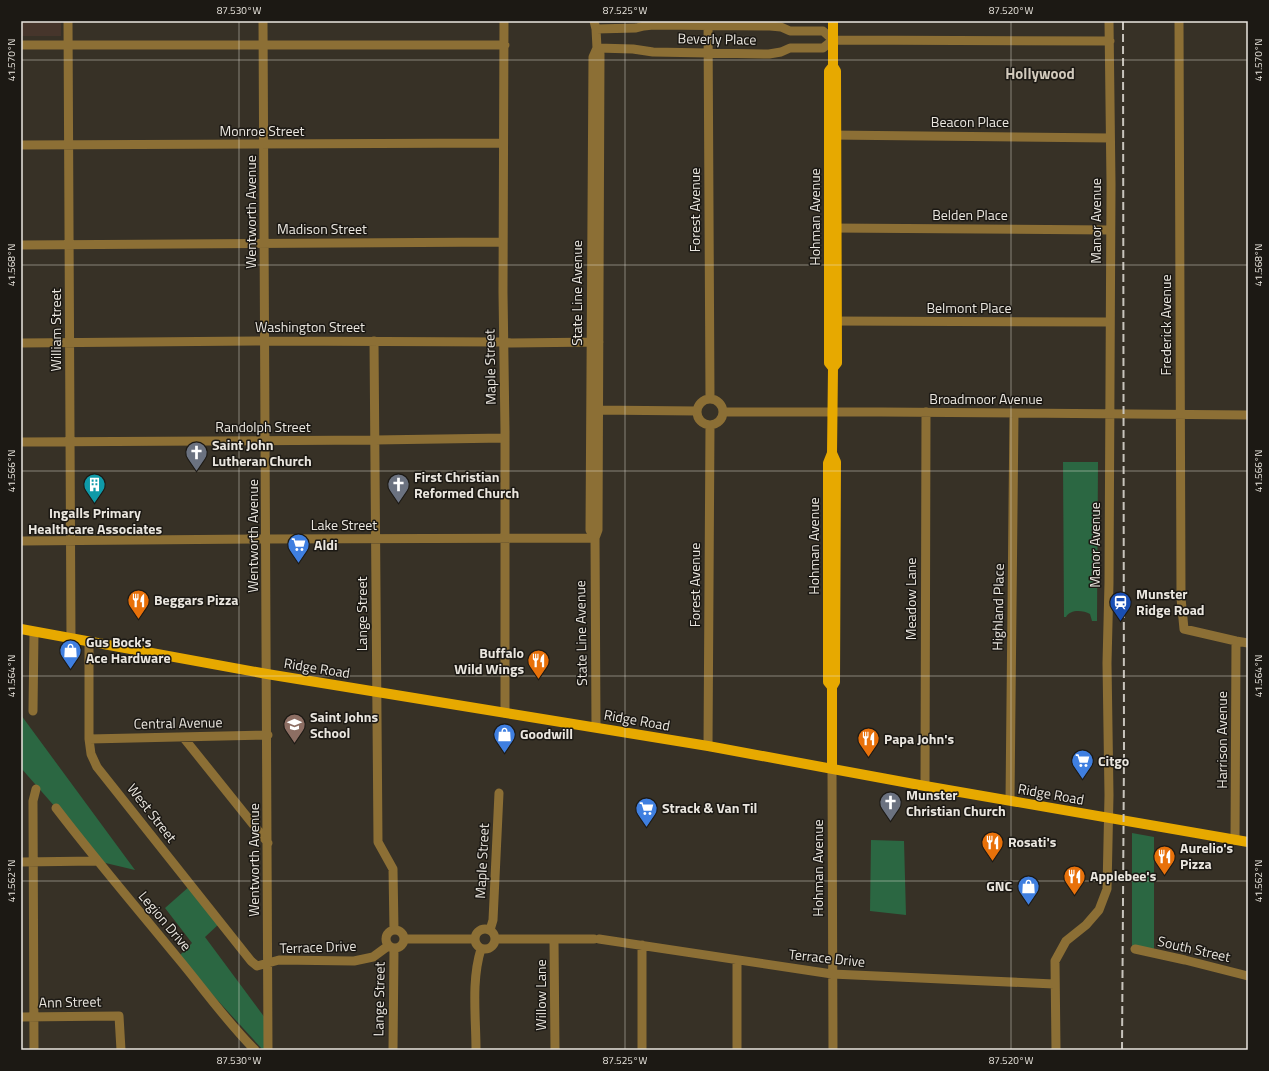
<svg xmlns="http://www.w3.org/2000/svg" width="1269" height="1071" font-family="'Titillium Web',sans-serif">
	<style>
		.education { fill: #46352b }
		.green { fill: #2b6742 }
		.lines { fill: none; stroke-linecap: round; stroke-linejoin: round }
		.minor { stroke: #8c6f35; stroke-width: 9 }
		.major { stroke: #e7a900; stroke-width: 10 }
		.rail { stroke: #c8c4bc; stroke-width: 2; stroke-dasharray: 8 4; stroke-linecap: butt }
		.ticks { fill: none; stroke: #eae6df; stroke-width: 1; stroke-opacity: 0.45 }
		.labels { text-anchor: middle; stroke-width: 3; stroke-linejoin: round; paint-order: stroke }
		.street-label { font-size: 14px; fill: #eae6df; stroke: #1c1914 }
		.poi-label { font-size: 14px; font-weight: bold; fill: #eae6df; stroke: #1c1914; text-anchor: start }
		.neighbourhood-label { font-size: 15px; font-weight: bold; fill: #d1c9bc; stroke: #1c1914 }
		.neatline { fill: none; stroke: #eae6df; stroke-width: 1.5 }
		.ticks-label { font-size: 10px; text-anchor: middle; fill: #eae6df }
	</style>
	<rect width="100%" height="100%" fill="#373126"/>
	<path class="education" d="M21,21H61V36H21Z"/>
	<path class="green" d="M1063,462H1098L1097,621H1092L1090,614C1083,610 1070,609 1066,617H1064Z
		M21,715L135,870L97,861L56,808L21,768Z
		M1132,833L1154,837V952L1132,947Z
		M871,840L904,841L906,915L870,911Z
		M191,885L220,923L205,937L268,1022V1050H263L178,957L192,943L165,908Z"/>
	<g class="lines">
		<path class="minor" d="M68,21L71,639
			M263,21L268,1050
			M504,21L503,292L505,431V713
			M594,21L596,29L597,48L600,54L598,530L595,538L596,727
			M708,21L710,399
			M1179,21L1181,598L1184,629L1236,641L1248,643
			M596,29L636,28L644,26L653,25L770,26L781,27L790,31H823L833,40
			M21,45H505
			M597,48L633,49L653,52L769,54L781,52L790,48H823L833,40L1110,41
			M830,135L1110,138
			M21,145L503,143
			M830,228L1110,230
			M21,245L503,242
			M831,321L1109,322
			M374,341L378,842L393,869L394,930
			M21,343L265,341L503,342L511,343L599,342
			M697 412a13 13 0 1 1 26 0a13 13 0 1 1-26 0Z
			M594,410L697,411
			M723,412H881L1248,415
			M21,442L375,440L505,438
			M595,538L590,530L593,57L597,48
			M21,541L266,539L595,538
			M89,642V739L91,754L97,767L251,961L257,966L279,960L354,961L373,957L388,946
			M33,711L34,632
			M183,737L268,843
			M89,739L268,735
			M708,746L710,425
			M832,769L833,1050
			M925,786L926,412
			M1010,800L1014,413
			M56,808C95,859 136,907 177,957C203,988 226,1021 255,1050
			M1235,840L1236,641
			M21,862L97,861
			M475 939a10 10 0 1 1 20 0a10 10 0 1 1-20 0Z
			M386 939a9 9 0 1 1 18 0a9 9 0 1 1-18 0Z
			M490,930L493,920L499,793
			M404,939H474
			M495,939H594
			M554,939L555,1050
			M599,939L832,974L1054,984
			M642,945V1050
			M1135,949L1185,960L1248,976
			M21,1017L119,1016L121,1050
			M34,1050L33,801L36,789
			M393,1050L394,949
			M476,1050C476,1017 471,981 481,949
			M737,1050V961
			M1056,1050L1055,961L1066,941L1086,925L1099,910L1107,889L1109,795L1107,663L1109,583L1111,184L1109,21"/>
		<path class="major" d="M833,368L829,363V71L833,66
			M21,629L267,674L708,746L925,786L1248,842
			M832,687L828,682V463L832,453
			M832,769V687L835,682L836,462L832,453L833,368L837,363L836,71L833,66V21"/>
		<path class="rail" d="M1122,1050L1124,754L1123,21"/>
	</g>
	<path class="ticks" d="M239,21V1050M625,21V1050M1011,21V1050M21,60H1248M21,265H1248M21,471H1248M21,676H1248M21,881H1248"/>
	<defs>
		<symbol id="church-pin" viewBox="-11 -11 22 30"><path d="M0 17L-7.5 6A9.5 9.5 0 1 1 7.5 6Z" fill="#6b7280" stroke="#1c1914"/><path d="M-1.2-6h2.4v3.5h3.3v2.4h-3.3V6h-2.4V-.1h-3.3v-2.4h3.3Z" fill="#fff"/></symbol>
		<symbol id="building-pin" viewBox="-11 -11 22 30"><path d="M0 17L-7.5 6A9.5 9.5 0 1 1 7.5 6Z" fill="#0f9aa8" stroke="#1c1914"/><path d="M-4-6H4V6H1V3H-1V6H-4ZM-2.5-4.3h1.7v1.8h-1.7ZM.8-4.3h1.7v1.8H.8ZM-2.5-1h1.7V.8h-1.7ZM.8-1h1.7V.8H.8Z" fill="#fff"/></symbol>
		<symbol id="supermarket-pin" viewBox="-11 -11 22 30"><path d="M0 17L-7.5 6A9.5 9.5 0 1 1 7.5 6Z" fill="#3f7fe0" stroke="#1c1914"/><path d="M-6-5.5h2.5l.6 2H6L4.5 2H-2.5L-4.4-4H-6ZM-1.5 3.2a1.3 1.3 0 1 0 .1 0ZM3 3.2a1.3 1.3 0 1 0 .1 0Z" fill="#fff"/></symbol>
		<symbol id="restaurant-pin" viewBox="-11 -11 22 30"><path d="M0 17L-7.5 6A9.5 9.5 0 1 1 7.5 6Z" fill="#e8710a" stroke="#1c1914"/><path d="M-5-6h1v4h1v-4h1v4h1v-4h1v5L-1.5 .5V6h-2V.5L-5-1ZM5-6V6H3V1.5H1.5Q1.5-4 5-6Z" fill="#fff"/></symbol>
		<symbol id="station-pin" viewBox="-11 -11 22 30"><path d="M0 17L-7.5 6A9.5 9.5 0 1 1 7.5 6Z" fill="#1a4fb4" stroke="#1c1914"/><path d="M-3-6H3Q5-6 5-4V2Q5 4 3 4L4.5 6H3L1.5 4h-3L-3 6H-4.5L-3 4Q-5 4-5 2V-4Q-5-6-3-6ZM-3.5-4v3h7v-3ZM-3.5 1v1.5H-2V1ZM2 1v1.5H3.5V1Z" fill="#fff"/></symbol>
		<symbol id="shop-pin" viewBox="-11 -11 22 30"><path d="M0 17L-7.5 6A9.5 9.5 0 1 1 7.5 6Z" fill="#3f7fe0" stroke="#1c1914"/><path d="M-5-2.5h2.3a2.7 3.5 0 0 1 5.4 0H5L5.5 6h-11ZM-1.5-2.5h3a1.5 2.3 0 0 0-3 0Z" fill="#fff"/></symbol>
		<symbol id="school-pin" viewBox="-11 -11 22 30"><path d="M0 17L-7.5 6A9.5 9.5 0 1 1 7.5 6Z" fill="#8d6e63" stroke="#1c1914"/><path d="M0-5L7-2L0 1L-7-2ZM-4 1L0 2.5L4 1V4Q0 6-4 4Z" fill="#fff"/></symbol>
	</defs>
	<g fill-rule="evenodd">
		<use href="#church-pin" x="184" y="440" width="25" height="34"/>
		<use href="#building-pin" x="82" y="472" width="25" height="34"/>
		<use href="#church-pin" x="386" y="472" width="25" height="34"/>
		<use href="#supermarket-pin" x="286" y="532" width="25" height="34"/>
		<use href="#restaurant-pin" x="126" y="588" width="25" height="34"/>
		<use href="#station-pin" x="1108" y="590" width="25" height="34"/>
		<use href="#shop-pin" x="58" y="638" width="25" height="34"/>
		<use href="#restaurant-pin" x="526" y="648" width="25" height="34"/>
		<use href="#school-pin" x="282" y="712" width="25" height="34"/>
		<use href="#shop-pin" x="492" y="722" width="25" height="34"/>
		<use href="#restaurant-pin" x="856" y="726" width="25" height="34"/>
		<use href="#supermarket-pin" x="1070" y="748" width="25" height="34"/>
		<use href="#church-pin" x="878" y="790" width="25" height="34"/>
		<use href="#supermarket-pin" x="634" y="796" width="25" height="34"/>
		<use href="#restaurant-pin" x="980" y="830" width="25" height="34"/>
		<use href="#restaurant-pin" x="1152" y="844" width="25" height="34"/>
		<use href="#restaurant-pin" x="1062" y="864" width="25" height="34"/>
		<use href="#shop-pin" x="1016" y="874" width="25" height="34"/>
	</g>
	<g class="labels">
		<g class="street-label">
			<text transform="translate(717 39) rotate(1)" y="5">Beverly Place</text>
			<text x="970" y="127">Beacon Place</text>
			<text x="262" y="136">Monroe Street</text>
			<text transform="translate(695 210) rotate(-90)" y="5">Forest Avenue</text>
			<text transform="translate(251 212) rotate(-90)" y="5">Wentworth Avenue</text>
			<text x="970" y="220">Belden Place</text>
			<text transform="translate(815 217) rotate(-90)" y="5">Hohman Avenue</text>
			<text transform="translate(1096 221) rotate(-90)" y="5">Manor Avenue</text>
			<text x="322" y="234">Madison Street</text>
			<text transform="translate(577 293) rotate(-90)" y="5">State Line Avenue</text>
			<text x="969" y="313">Belmont Place</text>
			<text transform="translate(1166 325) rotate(-90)" y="5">Frederick Avenue</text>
			<text x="310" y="332">Washington Street</text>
			<text transform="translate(56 330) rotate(-90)" y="5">William Street</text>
			<text transform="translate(490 367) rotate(-91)" y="5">Maple Street</text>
			<text x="986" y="404">Broadmoor Avenue</text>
			<text x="263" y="432">Randolph Street</text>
			<text x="344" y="530">Lake Street</text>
			<text transform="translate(253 536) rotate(-90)" y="5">Wentworth Avenue</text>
			<text transform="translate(1095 545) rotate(-90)" y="5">Manor Avenue</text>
			<text transform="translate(814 546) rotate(-90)" y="5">Hohman Avenue</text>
			<text transform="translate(695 585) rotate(-90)" y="5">Forest Avenue</text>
			<text transform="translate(911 599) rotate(-90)" y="5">Meadow Lane</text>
			<text transform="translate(998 607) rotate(-89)" y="5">Highland Place</text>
			<text transform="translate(362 614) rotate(-90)" y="5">Lange Street</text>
			<text transform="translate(581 633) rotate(-91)" y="5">State Line Avenue</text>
			<text transform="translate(317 668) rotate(9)" y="5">Ridge Road</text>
			<text transform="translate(637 720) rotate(10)" y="5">Ridge Road</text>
			<text transform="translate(178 723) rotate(-1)" y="5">Central Avenue</text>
			<text transform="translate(1222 740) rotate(-90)" y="5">Harrison Avenue</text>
			<text transform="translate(1051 794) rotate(10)" y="5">Ridge Road</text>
			<text transform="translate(152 813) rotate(52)" y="5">West Street</text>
			<text transform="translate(254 860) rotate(-90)" y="5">Wentworth Avenue</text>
			<text transform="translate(482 861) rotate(-87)" y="5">Maple Street</text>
			<text transform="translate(818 868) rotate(-90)" y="5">Hohman Avenue</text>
			<text transform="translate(165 921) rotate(50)" y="5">Legion Drive</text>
			<text transform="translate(318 947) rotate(-2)" y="5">Terrace Drive</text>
			<text transform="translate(1194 949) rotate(13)" y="5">South Street</text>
			<text transform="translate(827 958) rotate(6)" y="5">Terrace Drive</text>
			<text transform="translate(541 995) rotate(-90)" y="5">Willow Lane</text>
			<text transform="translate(379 999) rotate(-89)" y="5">Lange Street</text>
			<text transform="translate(70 1002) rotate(-1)" y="5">Ann Street</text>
		</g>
		<g class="poi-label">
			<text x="212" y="450">Saint John<tspan x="212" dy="16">Lutheran Church</tspan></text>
			<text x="414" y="482">First Christian<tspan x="414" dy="16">Reformed Church</tspan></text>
			<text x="95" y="518" text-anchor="middle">Ingalls Primary<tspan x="95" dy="16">Healthcare Associates</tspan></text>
			<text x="314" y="550">Aldi</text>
			<text x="1136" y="599">Munster<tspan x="1136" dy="16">Ridge Road</tspan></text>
			<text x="154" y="605">Beggars Pizza</text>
			<text x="86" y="647">Gus Bock's<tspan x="86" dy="16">Ace Hardware</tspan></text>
			<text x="524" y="658" text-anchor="end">Buffalo<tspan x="524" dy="16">Wild Wings</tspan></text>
			<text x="310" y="722">Saint Johns<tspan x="310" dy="16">School</tspan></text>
			<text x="520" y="739">Goodwill</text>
			<text x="884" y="744">Papa John's</text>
			<text x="1098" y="766">Citgo</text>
			<text x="906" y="800">Munster<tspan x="906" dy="16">Christian Church</tspan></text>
			<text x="662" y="813">Strack &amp; Van Til</text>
			<text x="1008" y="847">Rosati's</text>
			<text x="1180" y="853">Aurelio's<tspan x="1180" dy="16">Pizza</tspan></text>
			<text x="1090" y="881">Applebee's</text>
			<text x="1012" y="891" text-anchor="end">GNC</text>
		</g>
		<g class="neighbourhood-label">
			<text x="1040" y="79">Hollywood</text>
		</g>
	</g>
	<rect width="1269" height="1071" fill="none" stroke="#1c1914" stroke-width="44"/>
	<rect x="22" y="22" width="1225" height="1027" class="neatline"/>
	<g class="ticks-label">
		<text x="239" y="14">87.530°W</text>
		<text x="625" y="14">87.525°W</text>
		<text x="1011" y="14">87.520°W</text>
		<text transform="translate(11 60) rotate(-90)" y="4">41.570°N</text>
		<text transform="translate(1258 60) rotate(-90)" y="4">41.570°N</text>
		<text transform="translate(11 265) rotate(-90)" y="4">41.568°N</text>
		<text transform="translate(1258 265) rotate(-90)" y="4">41.568°N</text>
		<text transform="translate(11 471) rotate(-90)" y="4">41.566°N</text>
		<text transform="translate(1258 471) rotate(-90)" y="4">41.566°N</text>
		<text transform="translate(11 676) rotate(-90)" y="4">41.564°N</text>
		<text transform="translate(1258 676) rotate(-90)" y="4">41.564°N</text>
		<text transform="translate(11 881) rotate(-90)" y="4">41.562°N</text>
		<text transform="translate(1258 881) rotate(-90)" y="4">41.562°N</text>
		<text x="239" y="1064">87.530°W</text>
		<text x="625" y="1064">87.525°W</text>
		<text x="1011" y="1064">87.520°W</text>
	</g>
</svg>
